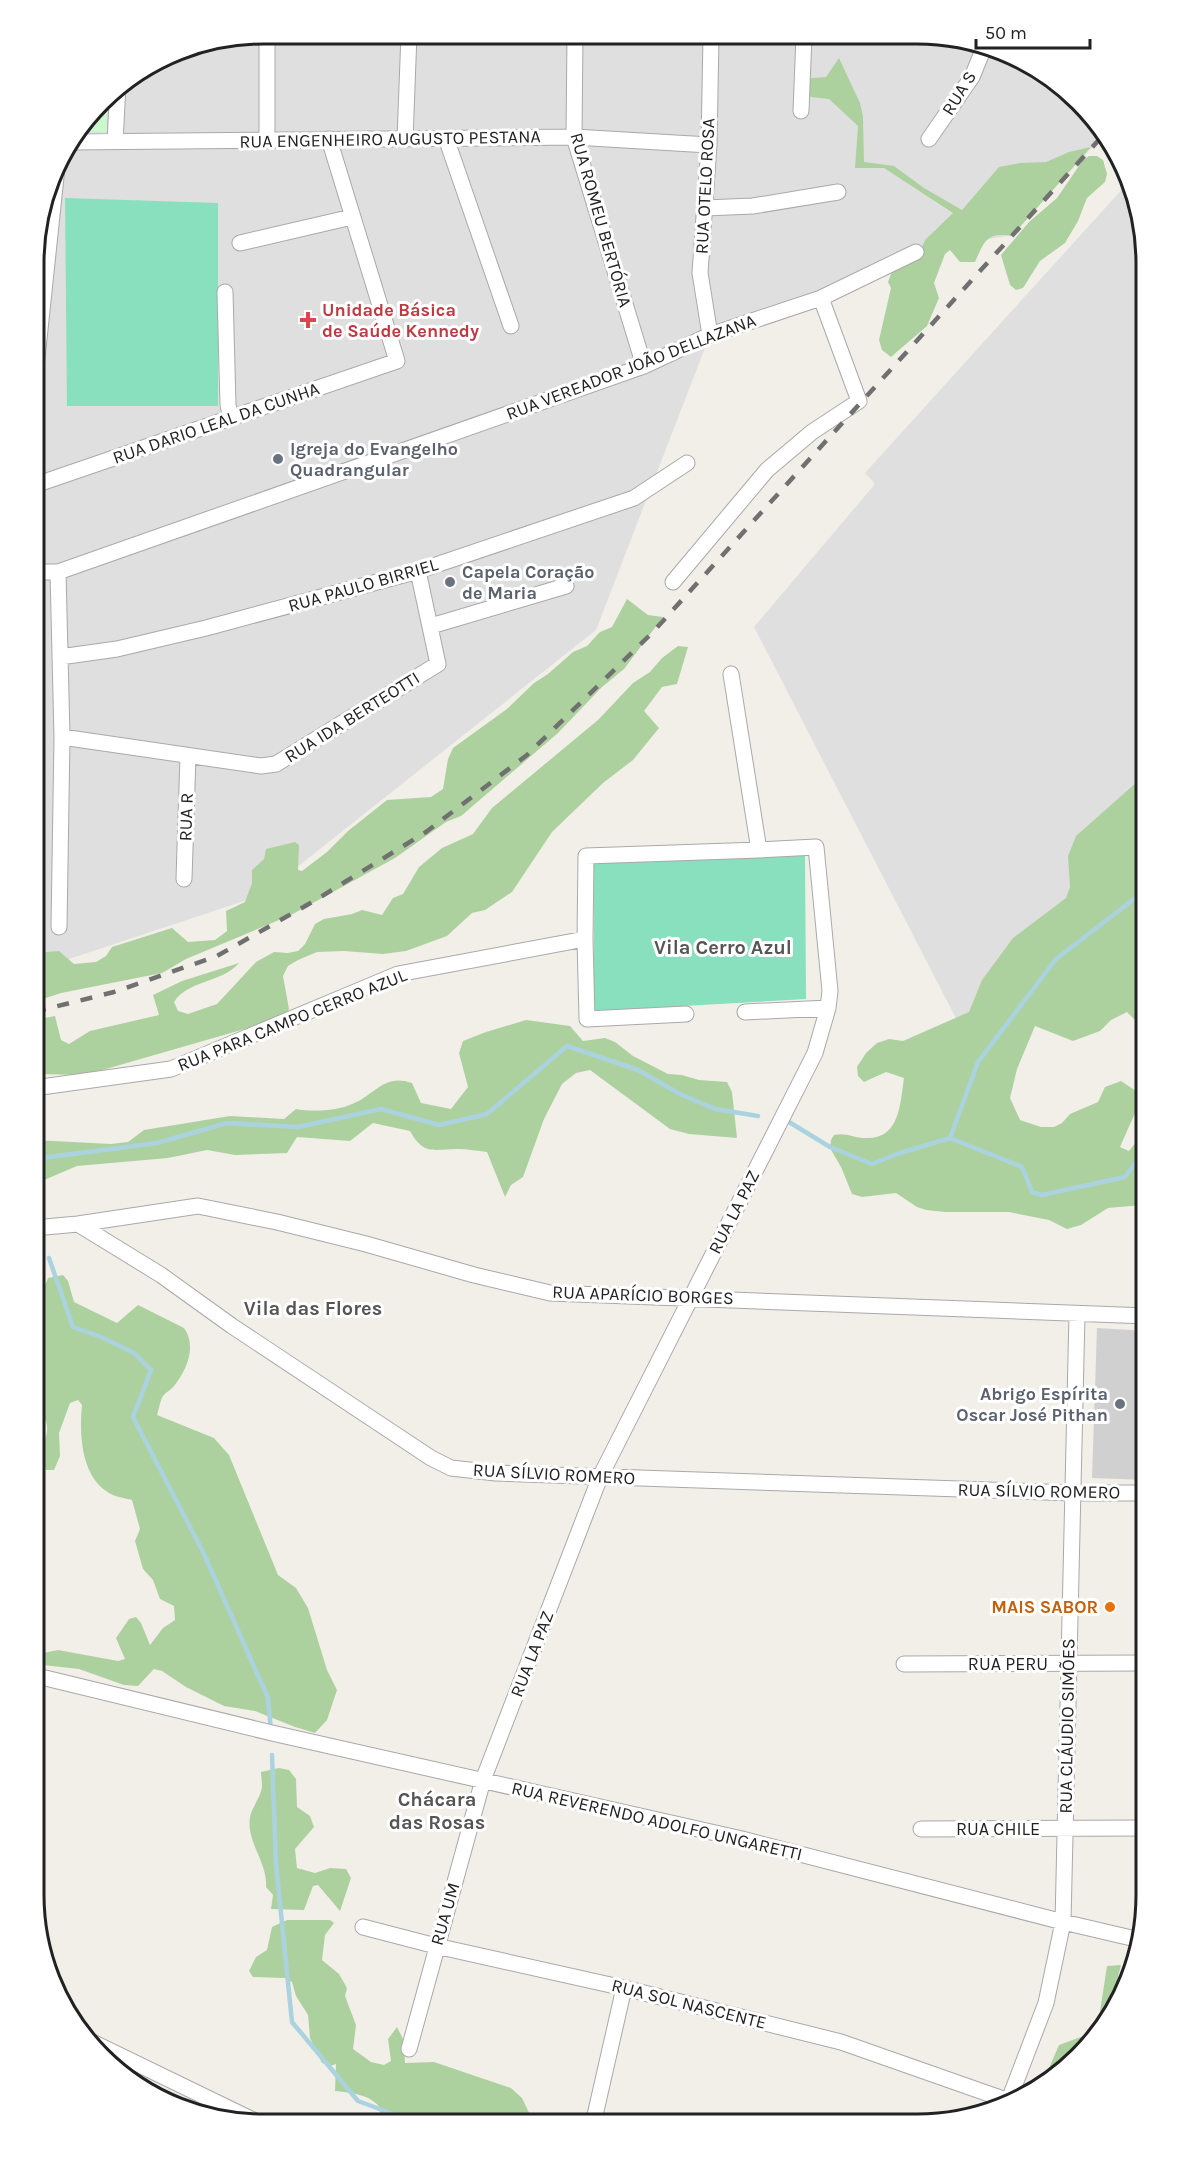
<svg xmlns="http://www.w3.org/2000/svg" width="1180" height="2158" font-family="Karla,sans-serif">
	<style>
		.residential { fill: #e0dfdf }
		.religious { fill: #d0d0d0 }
		.military { fill: #f3e3dd }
		.forest { fill: #add19e }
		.park { fill: #c8facc }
		.pitch { fill: #88e0be }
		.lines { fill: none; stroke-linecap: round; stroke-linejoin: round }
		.stream { stroke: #aad3df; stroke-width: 4.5 }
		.street-casing { stroke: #a9a9a9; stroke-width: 17 }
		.street { stroke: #fff; stroke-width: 15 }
		.rail { stroke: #707070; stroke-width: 4.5; stroke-dasharray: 12 12; stroke-linecap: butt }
		.health-dot { fill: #e0444e; stroke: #fff; stroke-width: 2 }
		.worship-dot { fill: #6b7280; stroke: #fff; stroke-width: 2 }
		.food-dot { fill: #e8710a; stroke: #fff; stroke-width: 2 }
		.labels { text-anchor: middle; stroke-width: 6; stroke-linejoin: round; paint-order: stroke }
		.street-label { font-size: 18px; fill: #222; stroke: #fff }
		.health-label { font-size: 18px; font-weight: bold; fill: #be3a42; stroke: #fff; text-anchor: start }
		.worship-label { font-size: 18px; font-weight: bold; fill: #5b616d; stroke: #fff; text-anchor: start }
		.food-label { font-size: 18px; font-weight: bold; fill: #c56008; stroke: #fff; text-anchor: end }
		.neighbourhood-label { font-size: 20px; font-weight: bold; fill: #555; stroke: #fff }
		.rim { fill: none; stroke: #222; stroke-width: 3 }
	</style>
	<rect width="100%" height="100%" fill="#f2efe9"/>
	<path class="residential" d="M262,33L962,37L1019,56L1069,90L1106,132L1012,235L916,252L710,335L596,630L262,895L60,962L34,965L35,233L57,160L111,90L175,50Z
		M1125,186L1135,189L1147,262V819L961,1028L754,627L875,484L865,473Z"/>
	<path class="religious" d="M1097,1328L1147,1331V1480L1092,1478Z"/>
	<path class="military" d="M111,2068L214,2118L174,2107Z"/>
	<path class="forest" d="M839,58L860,103L863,116L864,162L894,166L924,188L962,210L999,167L1020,163L1046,162L1069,152L1091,147L1012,236C987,232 985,240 975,262H960L950,250L945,254L934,283L939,298L927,326L891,357L882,350L879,340L891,288L888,282L894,266L919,254L925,240L953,213L884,168H855L858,126L829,99L811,97L801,87L812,78L826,77Z
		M1089,156H1097L1103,160L1107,174L1105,182L1087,198L1078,221L1065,243L1040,261L1023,288L1016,290L1010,285L1001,255L1029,222L1057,198L1083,160Z
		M627,599L648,615L663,617L624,669L602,687L558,733L461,816L446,822L395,858L291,915L186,959L162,973L61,993L34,1002V953L59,951L74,964L96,962L106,956L112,947L172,928L188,942L215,940L227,931L226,911L245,902L252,883V870L264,859L266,849L295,842L299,845L298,870L302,871L327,852L348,831L387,800L431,797L443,789L448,759L453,748L507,709L534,683L548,674L573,652L587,646L600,632L612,627Z
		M678,646L688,647L677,684L662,687L644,711L659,728L633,760L603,783L552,832L512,892L485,910L472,913L447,936L406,951L383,954L344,951L317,952L298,960L288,966L283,976L289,1009L283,1018L85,1075L34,1074V1020L55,1016L61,1040L69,1044L90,1031L159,1015L153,995L182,981L239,963C222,983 188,980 174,1002L178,1011L188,1014L217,1004L256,962L274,952L288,953L298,951L305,944L315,924L324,919L352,914L362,910L382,915L393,898L403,894L419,867L442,848L473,834L492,808L598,720L633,683L650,672L662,658Z
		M1147,773V990L1138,999L1141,1002H1147V1057L1145,1055L1143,1028L1127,1012L1111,1020L1100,1031L1073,1041L1035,1026L1017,1069L1010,1098L1020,1120L1041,1127H1054L1062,1123L1070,1114L1098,1102L1105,1087L1121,1081L1139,1093V1104L1120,1147L1129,1151L1147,1128V1201L1142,1205L1108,1208L1081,1225L1067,1229L1049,1220L1009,1212H945L926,1210L917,1207L896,1193L862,1197L852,1194L841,1167L830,1148L831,1140L834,1135C846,1132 854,1138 866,1138C900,1139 900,1104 904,1078L886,1072L864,1082L858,1076L857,1067L866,1053L877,1043L889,1039L903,1041L969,1012L982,980L1013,938L1066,898L1070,887L1068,856L1076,836Z
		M526,1020L570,1026L583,1041L605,1038L615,1042L633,1056L668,1074L682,1075L699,1080L727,1082L732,1092L737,1138L689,1134L670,1129L590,1070L576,1073L562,1084L544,1119L523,1177L511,1185L505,1197L487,1152C478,1151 468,1149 458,1149C433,1149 424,1156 410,1131L373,1123L350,1141L297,1137L287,1153L235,1155L207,1150L168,1158L77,1166L37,1183H34V1140L111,1144L128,1142L144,1130L230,1116L284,1119L296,1109C311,1112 338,1111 352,1104C375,1095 384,1073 412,1083L421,1103L451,1109L468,1087L459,1053L463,1041L486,1032Z
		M63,1275L68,1281L74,1302L117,1323L138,1305L184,1328C197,1346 187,1370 174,1386C171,1390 166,1392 163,1396C160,1401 159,1409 157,1415L214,1438L229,1455L278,1575L296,1588L308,1608L327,1670L337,1690L327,1720L315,1733L295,1727L255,1711L224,1706L186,1687L162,1671L154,1669L138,1686L124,1685L79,1669L33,1664V1652L38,1654L58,1650L118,1661L125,1659L116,1638L129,1619L136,1617L141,1623L150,1645L163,1628L175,1620L174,1606L160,1599L153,1580L143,1569L135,1541L140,1529L132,1500C125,1498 115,1497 109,1493C81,1477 79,1434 82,1405L78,1400L70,1403L59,1433L60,1456L54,1470H46L40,1456C46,1435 55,1422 34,1408V1361L40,1342L37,1305L48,1278Z
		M279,1768L289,1770L296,1779L297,1807L310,1816L314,1827L295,1849L297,1868L315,1873L330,1868L346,1869L351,1878L340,1911L318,1885L313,1886L304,1910L271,1909L273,1895L266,1887C268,1863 246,1842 250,1817C252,1807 261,1797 262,1786C262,1781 261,1776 261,1772Z
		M287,1920H330L334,1923L325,1935L322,1960L339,1974L347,1988L345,1996L356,2025L353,2049L371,2062L384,2065L391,2061L388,2039L397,2027L404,2041L405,2063L434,2062L511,2088L522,2098L532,2119L538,2124L377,2123L381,2109C371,2094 351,2093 335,2091L336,2064L330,2066L322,2063L310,2038L308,2015L296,1996L292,1982L285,1978L253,1977L249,1971L256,1957L267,1950L272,1927Z
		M1121,1965L1109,2012L1110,2017L1099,2036L1045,2086L1040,2089L1059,2045L1097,2031L1107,1966Z"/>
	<path class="park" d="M107,95L106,132L79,131Z"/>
	<path class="pitch" d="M65,198L218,203V406H67Z
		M805,854L806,999L594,1011V863Z"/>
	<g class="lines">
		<path class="stream" d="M789,1122L830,1147L872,1164L897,1154L950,1138L1022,1167L1032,1192L1042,1195L1125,1177L1147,1147
			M950,1138L978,1062L1056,959L1147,889
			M34,1159L157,1143L227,1123L298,1127L381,1109L439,1125L487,1114L567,1046L638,1070L680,1094L715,1109L758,1116
			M34,1201L35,1203
			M49,1258L73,1327L101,1337L134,1353L151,1370L133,1417L204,1554L268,1698L271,1731
			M272,1755L276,1864L292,2022L358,2101L420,2124"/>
		<defs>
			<path id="street" d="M575,35L574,137L644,366
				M801,111L804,36
				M446,138L511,326
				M405,139L409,34
				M929,139L972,77L985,45
				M267,140V33
				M71,142L574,137L709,145
				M115,142L118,85
				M705,208L753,206L838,192
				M240,243L352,217
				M225,292L228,405L231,418
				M710,335L700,273L709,145L711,36
				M35,377L58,158
				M35,485L397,361L329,139
				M35,572H58L644,366L710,335L821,298L916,252
				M58,572L62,737L59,927
				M673,582L767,470L812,432L859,401L821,298
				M431,626L566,586
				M60,657L117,649L206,628L418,571L634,498L687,463
				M62,737L261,766L276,764L438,664L418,571
				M184,879L188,756
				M745,1012L828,1008
				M686,1014L587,1019L585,939L586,856L759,850
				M34,1088L171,1069L398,974L585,939
				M78,1224L161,1275L232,1326L431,1458L451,1468L496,1473L1073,1493H1147
				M34,1228L78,1224L198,1206L277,1222L366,1244L474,1275L550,1293L1147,1316
				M904,1664L1147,1663
				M33,1675L272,1733L742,1839L1063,1922L1140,1940
				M921,1829L1147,1828
				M363,1927L436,1946L624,1988L841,2042L1009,2101
				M84,2038L259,2123
				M409,2049L483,1780L600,1477L815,1053L828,1008L830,991L816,847L759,850L731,674
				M1007,2105L1046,2003L1063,1922L1077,1314
				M593,2124L624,1988"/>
		</defs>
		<use href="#street" class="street-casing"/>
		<use href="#street" class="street"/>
		<path class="rail" d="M34,1012L114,992L217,956L314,901L426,832L527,755L652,633L1106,132"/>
	</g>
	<path class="health-dot" d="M305 311h6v6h6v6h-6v6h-6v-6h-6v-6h6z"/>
	<g class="worship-dot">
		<circle cx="278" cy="459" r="6"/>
		<circle cx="450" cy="582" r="6"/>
		<circle cx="1120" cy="1404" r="6"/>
	</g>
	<circle class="food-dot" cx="1110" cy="1607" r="6"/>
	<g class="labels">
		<g class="street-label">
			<text transform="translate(959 93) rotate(-58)" y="6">RUA S</text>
			<text transform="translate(390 139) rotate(-1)" y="6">RUA ENGENHEIRO AUGUSTO PESTANA</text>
			<text transform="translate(705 186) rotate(-87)" y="6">RUA OTELO ROSA</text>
			<text transform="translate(601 220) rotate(74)" y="6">RUA ROMEU BERTÓRIA</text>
			<text transform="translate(631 367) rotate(-21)" y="6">RUA VEREADOR JOÃO DELLAZANA</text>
			<text transform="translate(216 423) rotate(-19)" y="6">RUA DARIO LEAL DA CUNHA</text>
			<text transform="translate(363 585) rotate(-16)" y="6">RUA PAULO BIRRIEL</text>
			<text transform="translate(352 717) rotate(-32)" y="6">RUA IDA BERTEOTTI</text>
			<text transform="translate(186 817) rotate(-88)" y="6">RUA R</text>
			<text transform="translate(292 1020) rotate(-22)" y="6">RUA PARA CAMPO CERRO AZUL</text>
			<text transform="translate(734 1212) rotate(-63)" y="6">RUA LA PAZ</text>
			<text transform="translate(643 1295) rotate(2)" y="6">RUA APARÍCIO BORGES</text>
			<text transform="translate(554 1474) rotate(3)" y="6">RUA SÍLVIO ROMERO</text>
			<text transform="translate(1039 1491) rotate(1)" y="6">RUA SÍLVIO ROMERO</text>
			<text transform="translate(532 1654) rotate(-69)" y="6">RUA LA PAZ</text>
			<text x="1008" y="1670">RUA PERU</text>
			<text transform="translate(1067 1726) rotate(-89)" y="6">RUA CLÁUDIO SIMÕES</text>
			<text transform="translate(657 1821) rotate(13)" y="6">RUA REVERENDO ADOLFO UNGARETTI</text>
			<text x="998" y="1835">RUA CHILE</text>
			<text transform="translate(445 1914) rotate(-74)" y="6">RUA UM</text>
			<text transform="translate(689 2004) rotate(14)" y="6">RUA SOL NASCENTE</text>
		</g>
		<g class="health-label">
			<text x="322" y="316">Unidade Básica<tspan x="322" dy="21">de Saúde Kennedy</tspan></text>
		</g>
		<g class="worship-label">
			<text x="290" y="455">Igreja do Evangelho<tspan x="290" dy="21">Quadrangular</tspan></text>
			<text x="462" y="578">Capela Coração<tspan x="462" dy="21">de Maria</tspan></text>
			<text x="1108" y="1400" text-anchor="end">Abrigo Espírita<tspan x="1108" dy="21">Oscar José Pithan</tspan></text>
		</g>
		<g class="food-label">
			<text x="1098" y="1613">MAIS SABOR</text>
		</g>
		<g class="neighbourhood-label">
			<text x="723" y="954">Vila Cerro Azul</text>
			<text x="313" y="1315">Vila das Flores</text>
			<text x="437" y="1806">Chácara<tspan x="437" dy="23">das Rosas</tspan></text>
		</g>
	</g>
	<path d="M0 0H1180V2158H0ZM263 44H917A219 219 0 0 1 1136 263V1895A219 219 0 0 1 917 2114H263A219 219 0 0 1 44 1895V263A219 219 0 0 1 263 44Z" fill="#fff" fill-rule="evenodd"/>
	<path class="rim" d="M263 44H917A219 219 0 0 1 1136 263V1895A219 219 0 0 1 917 2114H263A219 219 0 0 1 44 1895V263A219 219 0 0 1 263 44Z"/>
	<path d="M976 39v9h114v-9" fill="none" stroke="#222222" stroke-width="3"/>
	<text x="985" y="39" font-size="18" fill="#222222" stroke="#ffffff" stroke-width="4.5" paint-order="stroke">50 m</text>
</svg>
